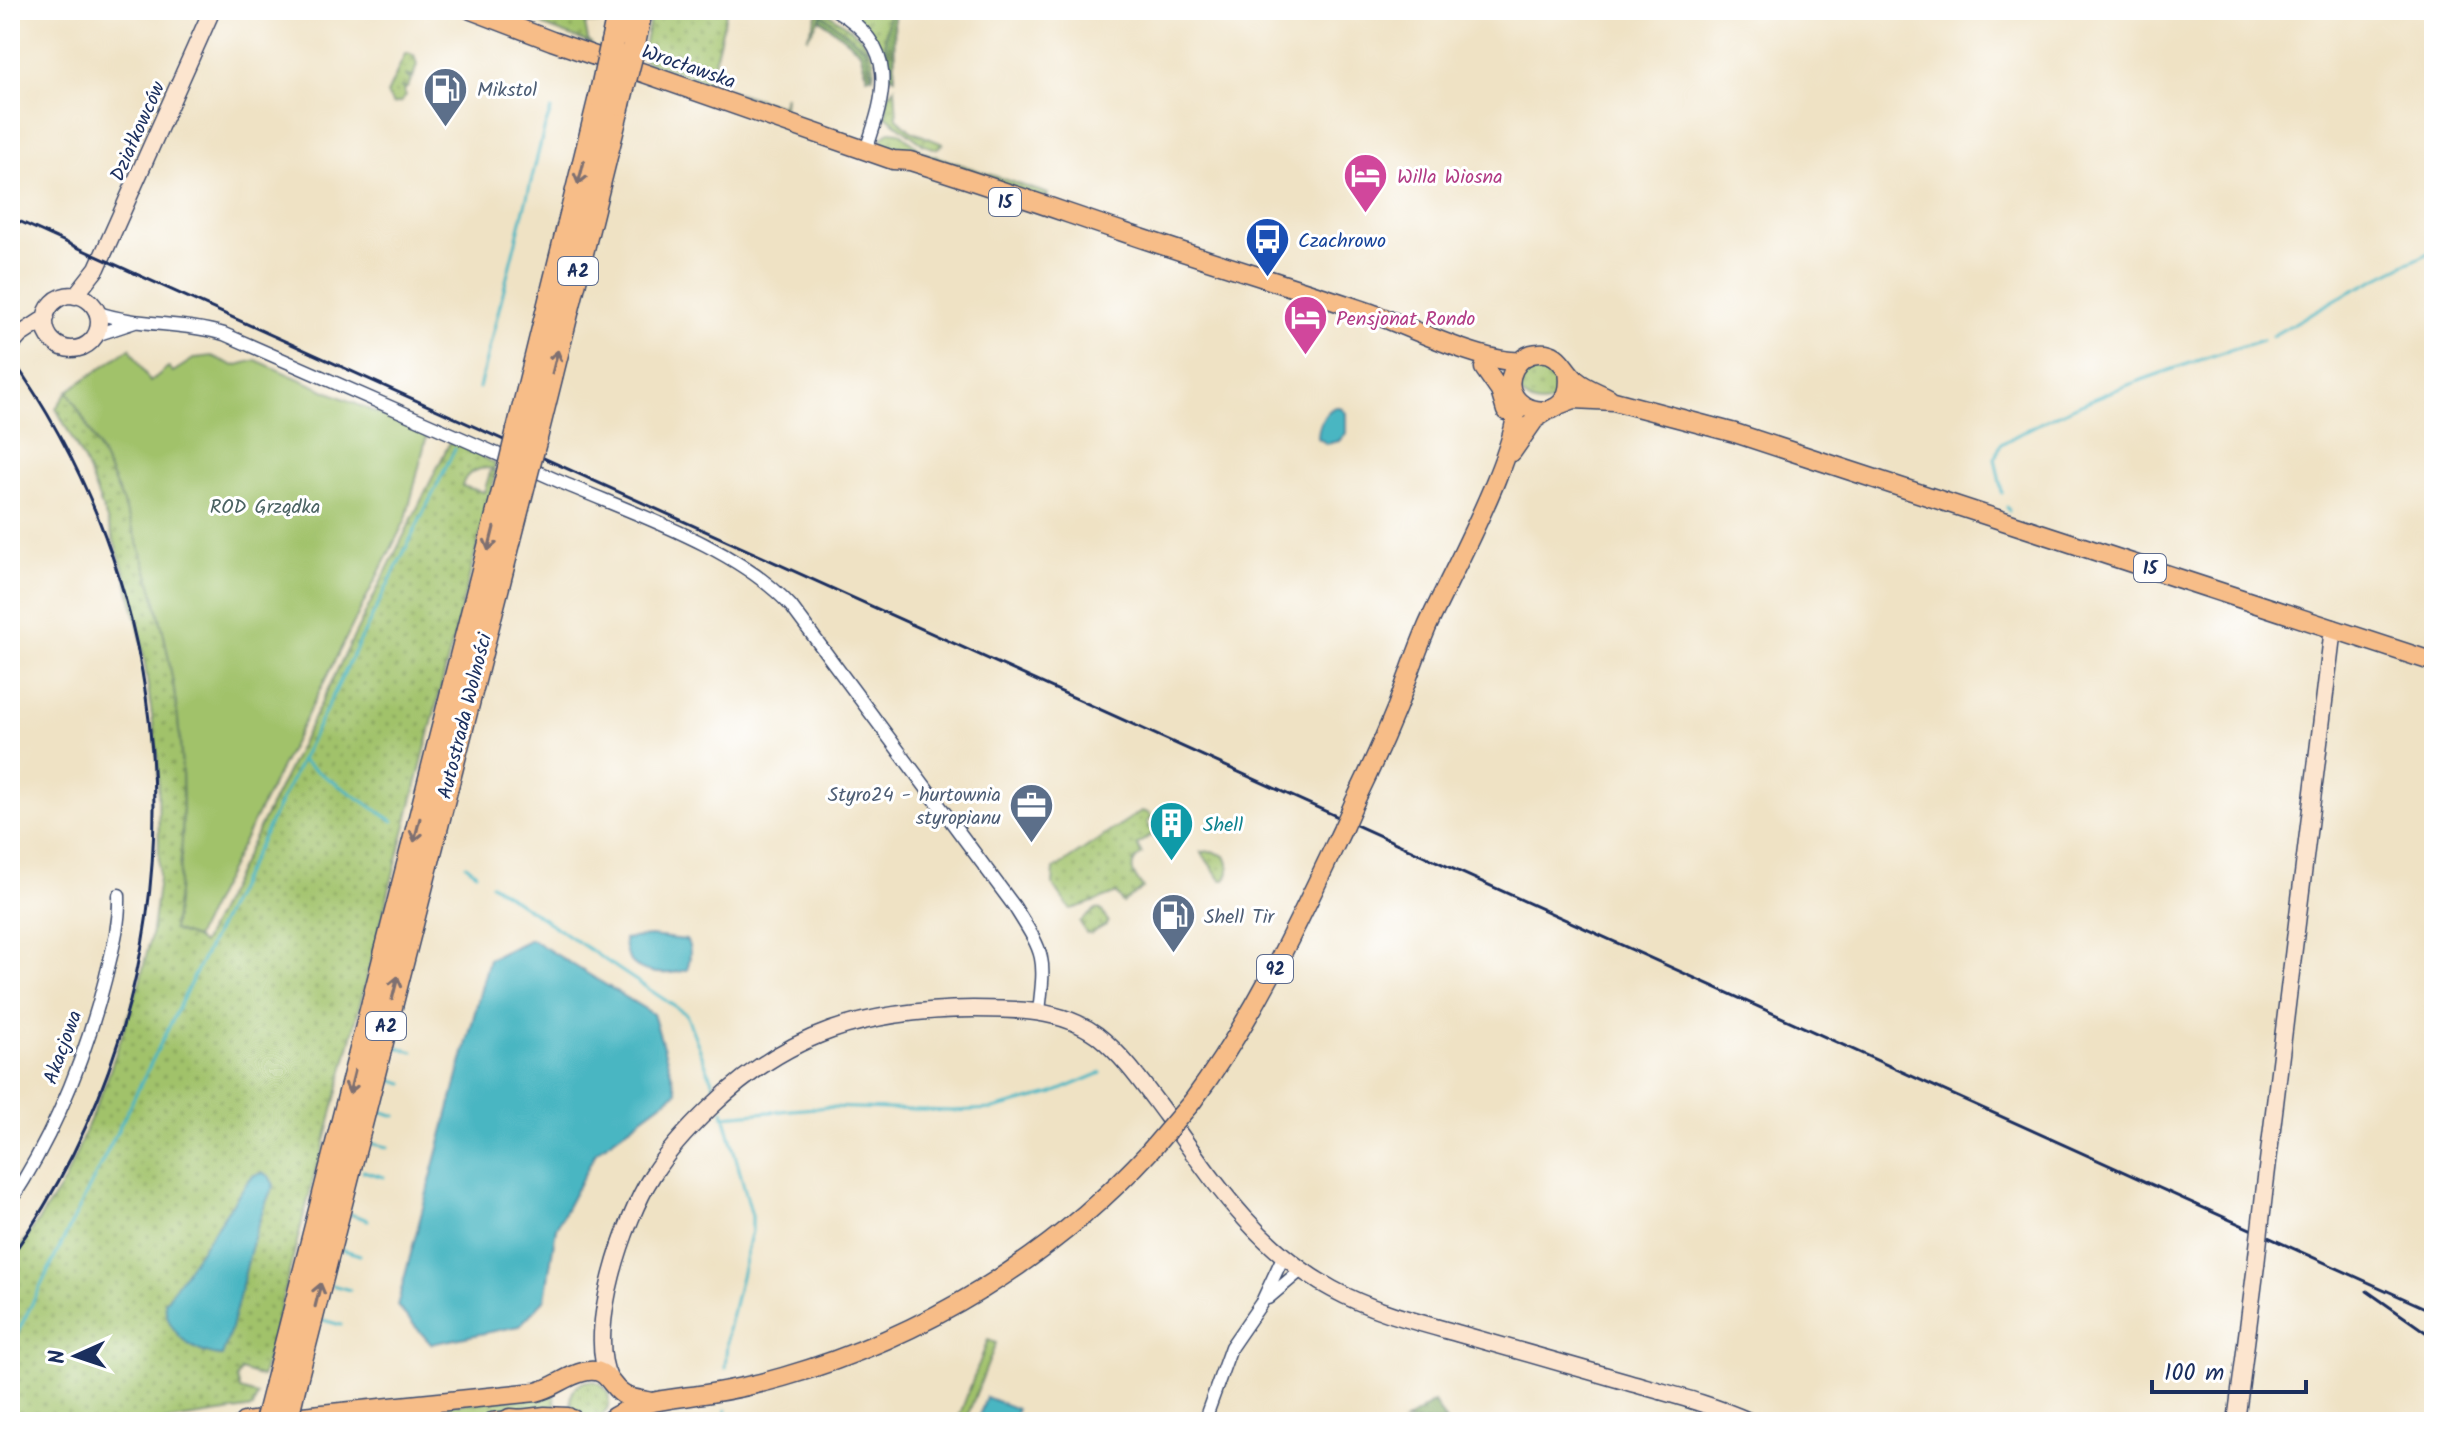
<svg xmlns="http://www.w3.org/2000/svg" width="2444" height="1432" font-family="Kalam,sans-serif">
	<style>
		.grass { fill: url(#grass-dots); stroke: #5e7864; stroke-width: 2 }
		.forest { fill: url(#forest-firs); stroke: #4e6c5e; stroke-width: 2 }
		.green { fill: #a1c26a; stroke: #5e7864; stroke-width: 2 }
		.water { fill: #48b6c2; stroke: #327290; stroke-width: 2 }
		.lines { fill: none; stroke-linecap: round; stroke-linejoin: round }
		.stream { stroke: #48b6c2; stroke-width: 3 }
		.street-casing { stroke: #3b4a6d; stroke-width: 15 }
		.secondary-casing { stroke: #3b4a6d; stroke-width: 19 }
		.primary-casing { stroke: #3b4a6d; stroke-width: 21 }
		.highway-casing { stroke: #3b4a6d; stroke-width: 25 }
		.street { stroke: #fff; stroke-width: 12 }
		.secondary { stroke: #fce5cf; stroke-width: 16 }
		.primary { stroke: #f7bd88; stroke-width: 18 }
		.highway { stroke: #f7bd88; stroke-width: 22 }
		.rail { stroke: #1b2f5e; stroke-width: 3 }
		.secondary-bridge-casing { stroke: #3b4a6d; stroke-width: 19; stroke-linecap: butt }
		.primary-bridge-casing { stroke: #3b4a6d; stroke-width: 21; stroke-linecap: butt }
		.highway-bridge-casing { stroke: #3b4a6d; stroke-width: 25; stroke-linecap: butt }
		.secondary-bridge { stroke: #fce5cf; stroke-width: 16 }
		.primary-bridge { stroke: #f7bd88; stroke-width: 18 }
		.highway-bridge { stroke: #f7bd88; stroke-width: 22 }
		.oneway { stroke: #7e6f71 }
		.labels { text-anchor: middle; stroke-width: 6; stroke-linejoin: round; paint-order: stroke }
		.shield { fill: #fff; stroke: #5f6d8e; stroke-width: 2 }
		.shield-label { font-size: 18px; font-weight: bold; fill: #1b2f5e }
		.street-label { font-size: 20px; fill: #1b2f5e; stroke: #fff }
		.service-label { font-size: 20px; fill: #4e5e75; stroke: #fff; text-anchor: start }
		.hotel-label { font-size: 20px; fill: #b23c85; stroke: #fff; text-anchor: start }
		.transit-label { font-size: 20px; fill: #164399; stroke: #fff; text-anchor: start }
		.park-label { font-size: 20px; fill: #4a6262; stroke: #fff }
		.culture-label { font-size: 20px; fill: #0d838f; stroke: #fff; text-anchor: start }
	</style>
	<defs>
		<pattern id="grass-dots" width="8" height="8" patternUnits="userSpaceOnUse" patternTransform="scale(2)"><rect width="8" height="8" fill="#a1c26a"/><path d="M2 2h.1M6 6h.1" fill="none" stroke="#829e5a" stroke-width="1.8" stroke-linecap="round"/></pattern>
		<pattern id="forest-firs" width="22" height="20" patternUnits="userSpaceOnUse" patternTransform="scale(2)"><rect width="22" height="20" fill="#80a85e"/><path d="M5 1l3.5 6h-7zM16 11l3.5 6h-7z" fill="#688951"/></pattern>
	</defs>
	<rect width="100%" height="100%" fill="#fff"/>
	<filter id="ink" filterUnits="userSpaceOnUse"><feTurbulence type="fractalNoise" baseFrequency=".0125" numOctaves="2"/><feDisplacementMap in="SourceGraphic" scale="16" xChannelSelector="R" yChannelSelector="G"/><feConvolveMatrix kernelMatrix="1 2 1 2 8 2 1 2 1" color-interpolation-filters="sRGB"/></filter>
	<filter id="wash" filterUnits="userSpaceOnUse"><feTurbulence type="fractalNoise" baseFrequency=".006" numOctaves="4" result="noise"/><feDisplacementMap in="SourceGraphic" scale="32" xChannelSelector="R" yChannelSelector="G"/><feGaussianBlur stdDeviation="1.8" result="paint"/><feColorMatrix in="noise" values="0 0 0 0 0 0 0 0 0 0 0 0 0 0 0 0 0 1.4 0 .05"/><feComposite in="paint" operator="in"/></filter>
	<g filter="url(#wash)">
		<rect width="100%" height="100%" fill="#efe2c4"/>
		<path class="grass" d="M526,10H602L600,23L585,24L588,40L592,44L544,26Z
			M652,10H727L709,84L781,106L785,96L784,107L781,108L644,61L646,53L643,51Z
			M846,10H889L884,61C876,37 866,25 846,10Z
			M819,11H824C846,25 880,44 873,75L865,48L822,15L807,38Z
			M408,53L414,56L417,64L413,78L405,75L411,80L407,88L400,87L405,89L404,93L406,95L401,102L393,104L387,94L405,54Z
			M895,87L897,118L911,131L943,144L936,149L924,145L886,116L888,96Z
			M890,131L899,132L923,152L1048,194L1047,199L887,148L881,139Z
			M1519 382a22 22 0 1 1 44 0a22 22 0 1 1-44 0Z
			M68,391C163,554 203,742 173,930L195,938L202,944L450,442L459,444L495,464L494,469C480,466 466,471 462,486L484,492L491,470L496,472L319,1165H317L262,1377L241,1370L237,1378L240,1390L257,1395L253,1408L159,1422H10V1263L64,1182L106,1082L140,981L152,931L159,878L158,758L141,637L126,577L107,520L85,463L56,408Z
			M1141,811L1149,813L1152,818L1147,822L1155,835L1162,831L1166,836L1158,842L1152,834L1137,845L1142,854C1126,865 1133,875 1143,888L1123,903L1116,893C1111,896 1074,909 1070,909L1053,885L1054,869Z
			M1212,851L1225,856C1229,864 1232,873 1225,880H1221L1201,852Z
			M1096,909L1101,910L1108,921L1106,925L1090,934L1086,933L1080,922Z
			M571 1400a19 19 0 1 1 38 0a19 19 0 1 1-38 0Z
			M554,1394L556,1412L447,1422H279Z"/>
		<path class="forest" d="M889,10H894L895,78L887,74L885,39Z
			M822,14L865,48L873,75L867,77L860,51L820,19Z
			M1434,1402L1446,1422H1404Z"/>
		<path class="green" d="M130,348L150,382L168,367L173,372L195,358L212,356L234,366L256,360L427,435L406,519L195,938L173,930C203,742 163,554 68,391Z
			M988,1340L996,1343L965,1422H957Z"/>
		<path class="water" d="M1335,407H1340L1346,413V433L1339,441L1327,444L1318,438C1318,426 1324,412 1335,407Z
			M650,936L686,940C692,948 690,960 687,970C660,977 624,975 624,939Z
			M531,939L653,1014L677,1092L596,1152L556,1228L545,1299L519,1326L431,1344L397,1306L489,959Z
			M263,1173L269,1176L274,1185C247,1238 243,1300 222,1356C193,1354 166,1332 165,1302L248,1181L254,1175Z
			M986,1397L1017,1409L1012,1422L978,1420Z"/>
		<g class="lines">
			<path class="stream" d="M2272,336L2338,298L2434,250
				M479,388L544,130L551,110
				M2002,493L1995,458L2001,444C2082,397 2173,368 2262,340
				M2007,507L2009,511
				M303,762L393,821
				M466,865L476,873
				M491,884L686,1014L714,1086
				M393,1046L413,1052
				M384,1078L404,1084
				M377,1110L396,1116
				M723,1111L752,1216V1231L728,1330L725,1368
				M724,1116L827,1107L952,1111L993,1109L1051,1094L1101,1073
				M369,1143L388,1147
				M363,1171L384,1177
				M350,1214L368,1220
				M341,1249L360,1255
				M332,1285L350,1290
				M323,1320L341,1325
				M10,1348L455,449
				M726,1410V1422"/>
		</g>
	</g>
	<g filter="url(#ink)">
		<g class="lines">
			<defs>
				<path id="street" d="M836,10C899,48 886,92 866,150
					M96,312C137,327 180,321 224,334C337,384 450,433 563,483C635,514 738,548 791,606L1014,906C1044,954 1046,954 1039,1011
					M96,335L135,322
					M10,1202C54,1135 85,1058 105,980C112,951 120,925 119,895
					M1268,1298L1301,1270
					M1204,1422L1231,1347L1262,1302L1283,1257"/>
				<path id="secondary" d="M45 322a27 27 0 1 1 54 0a27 27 0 1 1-54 0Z
					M75,296L97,268L212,10
					M10,346L20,335L46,318
					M2264,1194L2333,628
					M609,1378C586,1331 625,1218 652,1176C668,1150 689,1128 711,1107C788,1032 867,1010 973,1009C1016,1009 1061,1009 1097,1035C1125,1057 1145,1087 1166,1115C1214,1182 1258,1249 1332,1289C1372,1311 1417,1322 1460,1334C1516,1350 1572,1366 1628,1382C1670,1394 1711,1404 1751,1422
					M2236,1422L2256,1265"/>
				<path id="primary" d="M471,10L552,41L893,160L910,161C981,183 1052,208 1123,232C1205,260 1288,285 1371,313C1407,326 1485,364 1520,361
					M1484,368L1500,391L1506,411
					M1568,371C1578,434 1492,413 1514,369C1519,360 1528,353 1539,353C1560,351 1563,369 1576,380C1585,388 1598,392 1609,398
					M1561,404L1574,399L1614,401L1735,433L2434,662
					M1512,452L1535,419L1549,410
					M1355,801C1370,770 1384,739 1397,707C1407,680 1416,653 1427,627C1446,584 1528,435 1515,397
					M1192,1102C1255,1017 1298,923 1343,828
					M244,1422L536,1392C554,1388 566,1376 583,1372C610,1365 609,1389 626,1396C633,1399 643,1400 651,1402
					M492,1422L545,1416L568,1417
					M607,1422C634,1399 678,1399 711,1393C735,1389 759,1384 783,1377C923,1337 1052,1258 1151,1150"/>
				<path id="highway" d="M612,42L619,10
					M633,49L641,10
					M518,430L600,97
					M536,438L619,104
					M296,1380L524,484
					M276,1383L507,476
					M510,1420L536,1422
					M572,1421L573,1422"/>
			</defs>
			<use href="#street" class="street-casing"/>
			<use href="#secondary" class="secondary-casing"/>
			<use href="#primary" class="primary-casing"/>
			<use href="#highway" class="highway-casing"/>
			<use href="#street" class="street"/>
			<use href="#secondary" class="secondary"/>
			<use href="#primary" class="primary"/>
			<use href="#highway" class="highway"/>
			<path class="rail" d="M10,217L2434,1312
				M10,356C201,626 203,989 10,1258
				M2367,1291L2434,1338"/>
			<defs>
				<path id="secondary-bridge" d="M2256,1265L2264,1194"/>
				<path id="primary-bridge" d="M1343,828L1355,801
					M1151,1150L1192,1102"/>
				<path id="highway-bridge" d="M600,97L612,42
					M619,104L633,49
					M507,476L518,430
					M524,484L536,438
					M266,1422L276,1383
					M286,1422L296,1380"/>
			</defs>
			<use href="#secondary-bridge" class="secondary-bridge-casing"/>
			<use href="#primary-bridge" class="primary-bridge-casing"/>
			<use href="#highway-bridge" class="highway-bridge-casing"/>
			<use href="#secondary-bridge" class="secondary-bridge"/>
			<use href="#primary-bridge" class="primary-bridge"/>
			<use href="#highway-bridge" class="highway-bridge"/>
		</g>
		<defs><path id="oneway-shaft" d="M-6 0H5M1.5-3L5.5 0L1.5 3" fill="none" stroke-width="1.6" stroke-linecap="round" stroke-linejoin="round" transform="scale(2)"/></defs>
		<g class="oneway">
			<use href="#oneway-shaft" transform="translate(581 173) rotate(104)"/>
			<use href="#oneway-shaft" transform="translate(555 362) rotate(-76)"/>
			<use href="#oneway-shaft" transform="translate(491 539) rotate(104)"/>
			<use href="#oneway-shaft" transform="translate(417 830) rotate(104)"/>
			<use href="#oneway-shaft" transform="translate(395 988) rotate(-76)"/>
			<use href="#oneway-shaft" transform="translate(352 1082) rotate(104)"/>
			<use href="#oneway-shaft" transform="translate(318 1295) rotate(-76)"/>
		</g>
	</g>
	<defs>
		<symbol id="fuel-pin" viewBox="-11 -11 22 30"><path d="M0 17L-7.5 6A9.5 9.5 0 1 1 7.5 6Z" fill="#5c6f8a" stroke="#fff"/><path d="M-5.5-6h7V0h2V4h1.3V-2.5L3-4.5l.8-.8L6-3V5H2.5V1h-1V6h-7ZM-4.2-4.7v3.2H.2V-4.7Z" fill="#fff"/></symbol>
		<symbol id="hotel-pin" viewBox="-11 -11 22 30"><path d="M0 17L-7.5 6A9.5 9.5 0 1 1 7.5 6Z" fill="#d1479c" stroke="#fff"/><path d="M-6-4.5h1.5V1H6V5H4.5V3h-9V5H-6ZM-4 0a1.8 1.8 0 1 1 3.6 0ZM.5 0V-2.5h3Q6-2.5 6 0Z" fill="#fff"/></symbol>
		<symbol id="bus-pin" viewBox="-11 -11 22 30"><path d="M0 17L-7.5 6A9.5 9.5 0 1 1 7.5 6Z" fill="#1a4fb4" stroke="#fff"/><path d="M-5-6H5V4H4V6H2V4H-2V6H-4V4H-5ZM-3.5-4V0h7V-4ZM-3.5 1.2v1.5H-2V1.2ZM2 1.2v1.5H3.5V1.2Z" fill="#fff"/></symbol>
		<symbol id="office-pin" viewBox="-11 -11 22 30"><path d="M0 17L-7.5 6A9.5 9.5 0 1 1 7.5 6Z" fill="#5c6f8a" stroke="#fff"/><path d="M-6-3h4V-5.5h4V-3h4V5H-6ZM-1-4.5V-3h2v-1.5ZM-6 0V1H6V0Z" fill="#fff"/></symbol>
		<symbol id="building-pin" viewBox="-11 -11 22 30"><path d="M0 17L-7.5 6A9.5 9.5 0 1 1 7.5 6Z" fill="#0f9aa8" stroke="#fff"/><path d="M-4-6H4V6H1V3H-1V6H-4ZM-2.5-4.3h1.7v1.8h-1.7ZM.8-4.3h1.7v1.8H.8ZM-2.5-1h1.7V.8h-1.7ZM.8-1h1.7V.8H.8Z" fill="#fff"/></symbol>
	</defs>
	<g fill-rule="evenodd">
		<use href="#fuel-pin" x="420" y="64" width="51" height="69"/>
		<use href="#hotel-pin" x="1340" y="150" width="51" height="69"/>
		<use href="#bus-pin" x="1242" y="214" width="51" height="69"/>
		<use href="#hotel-pin" x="1280" y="292" width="51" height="69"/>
		<use href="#office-pin" x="1006" y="780" width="51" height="69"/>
		<use href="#building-pin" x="1146" y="798" width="51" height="69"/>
		<use href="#fuel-pin" x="1148" y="890" width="51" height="69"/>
	</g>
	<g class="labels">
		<g class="shield">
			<rect x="989" y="188" width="32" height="28" rx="6"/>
			<rect x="558" y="257" width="40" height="28" rx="6"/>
			<rect x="2134" y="554" width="32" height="28" rx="6"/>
			<rect x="1257" y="955" width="36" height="28" rx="6"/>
			<rect x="366" y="1012" width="40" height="28" rx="6"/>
		</g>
		<g class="shield-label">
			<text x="1005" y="208">15</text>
			<text x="578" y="277">A2</text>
			<text x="2150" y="574">15</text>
			<text x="1275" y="975">92</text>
			<text x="386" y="1032">A2</text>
		</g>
		<g class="street-label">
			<text transform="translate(689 66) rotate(19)" y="7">Wrocławska</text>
			<text transform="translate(137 131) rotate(-66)" y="7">Działkowców</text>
			<text transform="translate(464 716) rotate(-76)" y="7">Autostrada Wolności</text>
			<text transform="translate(62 1047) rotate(-70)" y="7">Akacjowa</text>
		</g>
		<g class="service-label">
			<text x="477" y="96">Mikstol</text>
			<text x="1001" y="801" text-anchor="end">Styro24 - hurtownia<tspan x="1001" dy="23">styropianu</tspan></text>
			<text x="1204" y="923">Shell Tir</text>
		</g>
		<g class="hotel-label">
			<text x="1397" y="183">Willa Wiosna</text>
			<text x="1336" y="325">Pensjonat Rondo</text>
		</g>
		<g class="transit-label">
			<text x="1298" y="247">Czachrowo</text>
		</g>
		<g class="park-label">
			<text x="265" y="513">ROD Grządka</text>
		</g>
		<g class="culture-label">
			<text x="1203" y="831">Shell</text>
		</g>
	</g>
	<rect width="2444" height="1432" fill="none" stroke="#fff" stroke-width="40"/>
	<g transform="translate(76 1356) rotate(267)" stroke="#ffffff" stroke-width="6" paint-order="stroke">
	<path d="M0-6L14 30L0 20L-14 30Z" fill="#1b2f5e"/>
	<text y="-12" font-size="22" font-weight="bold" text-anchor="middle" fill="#1b2f5e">N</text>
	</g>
	<path d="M2152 1380v12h154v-12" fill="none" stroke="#1b2f5e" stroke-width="4"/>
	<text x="2164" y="1380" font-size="24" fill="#1b2f5e" stroke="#ffffff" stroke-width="6" paint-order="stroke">100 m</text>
</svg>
